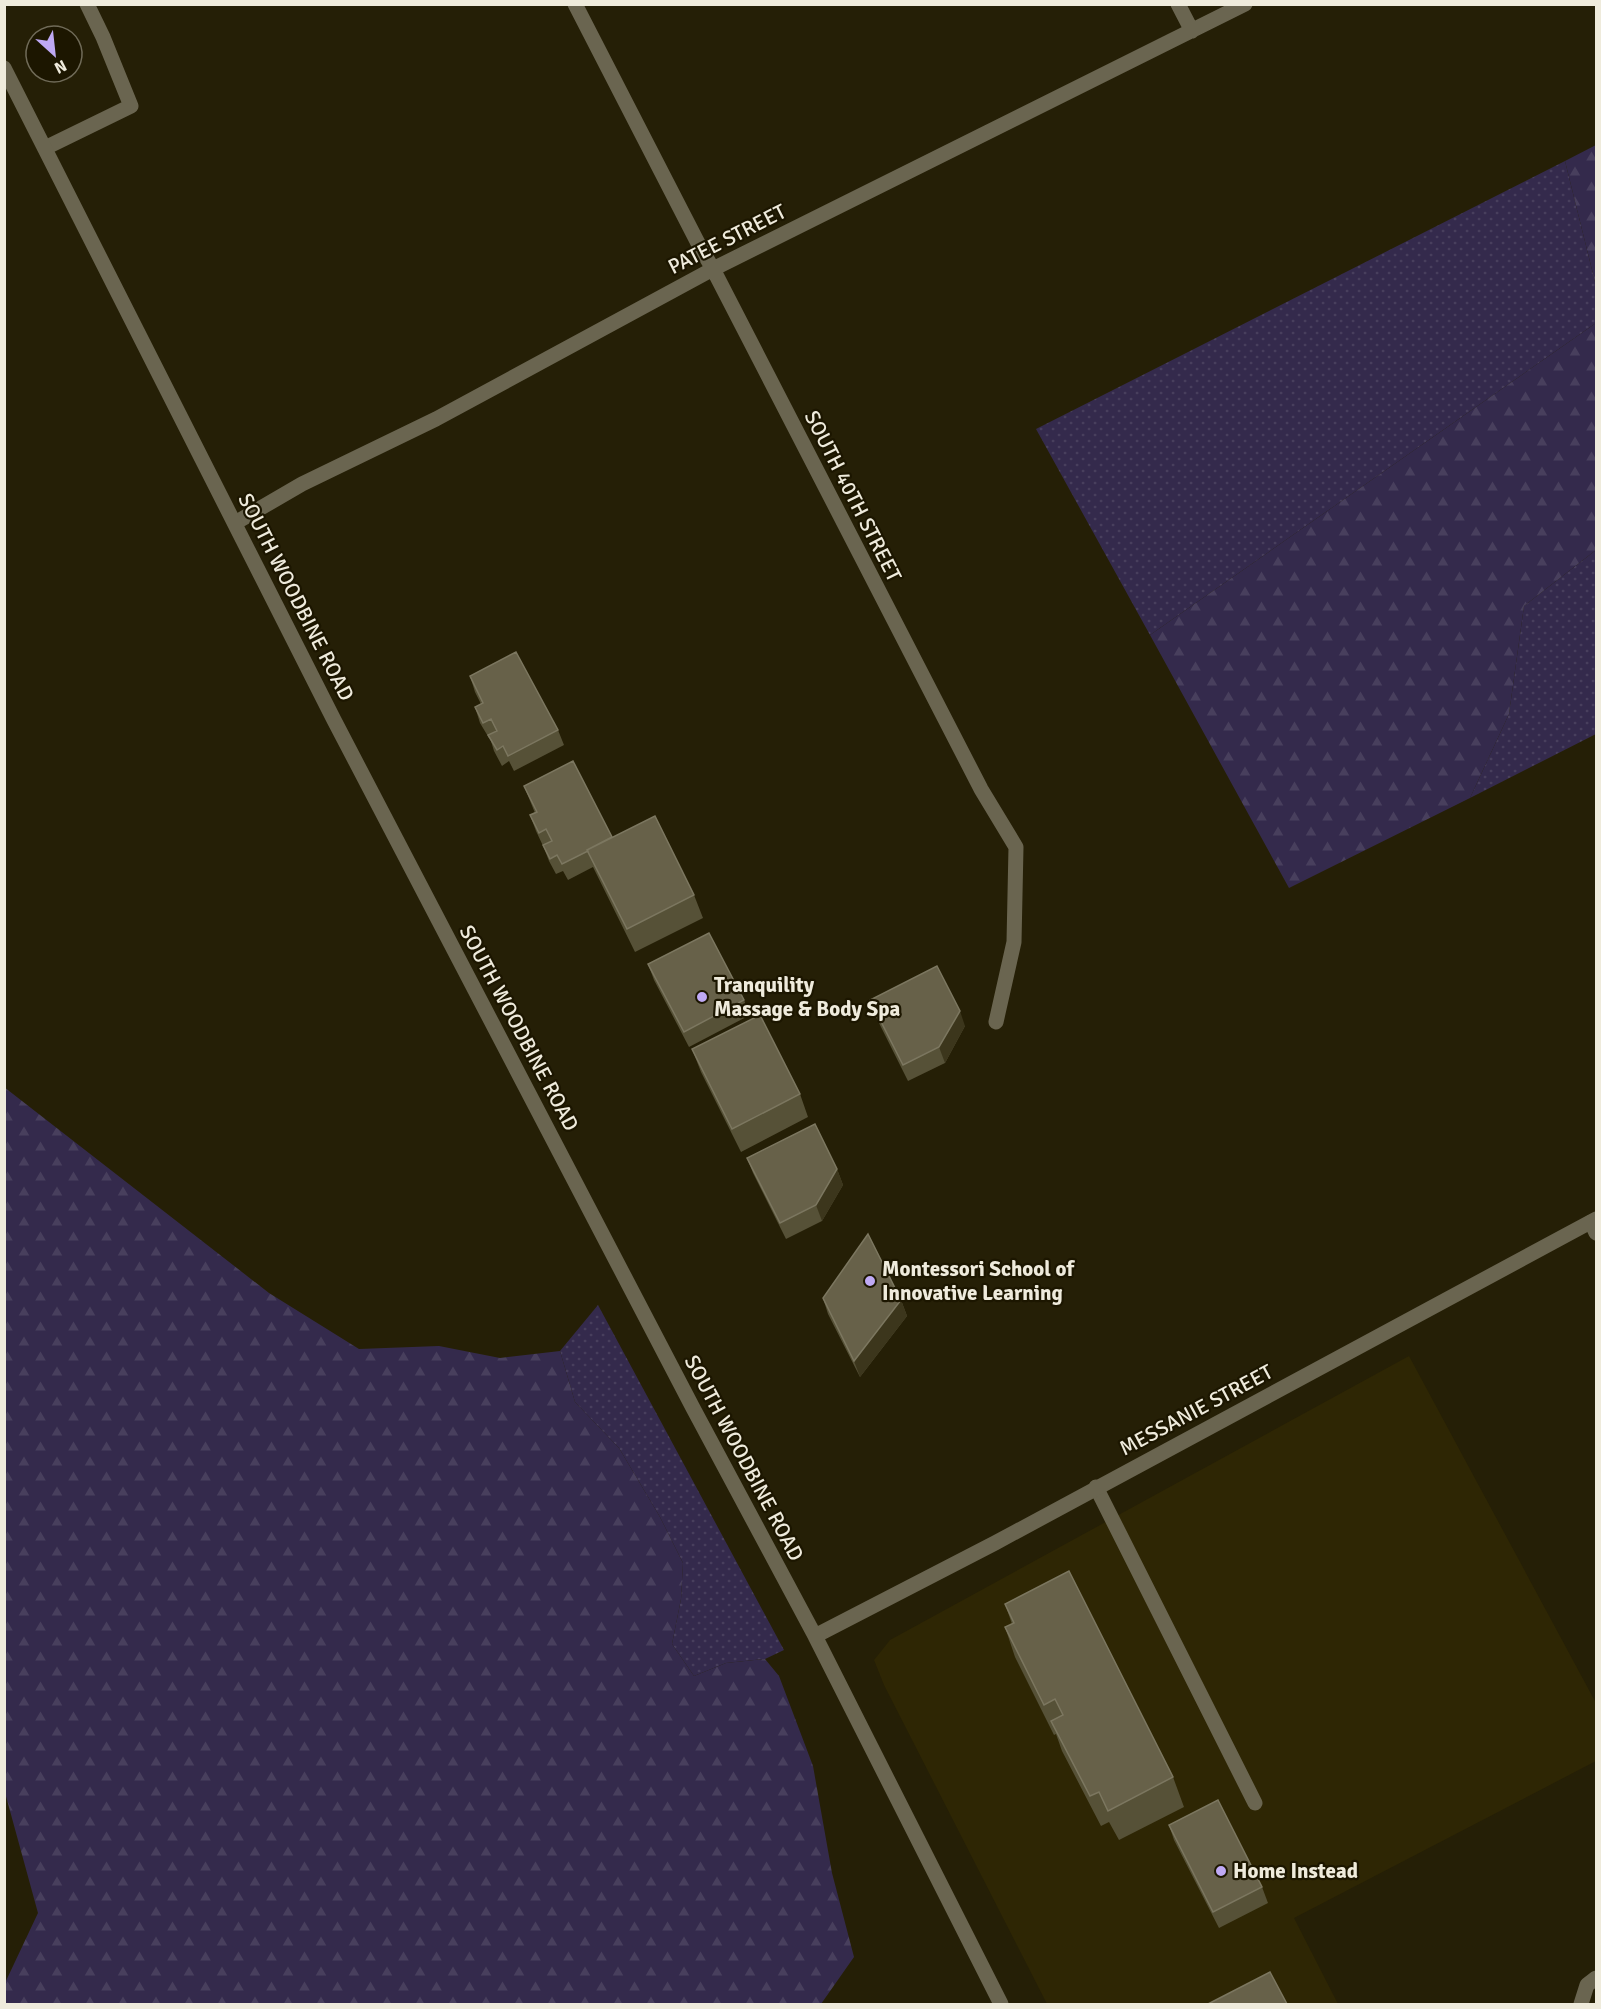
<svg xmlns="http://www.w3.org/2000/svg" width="1601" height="2009" font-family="Signika,sans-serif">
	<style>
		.built { fill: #2e2604 }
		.grass { fill: url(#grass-dots) }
		.forest { fill: url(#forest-firs) }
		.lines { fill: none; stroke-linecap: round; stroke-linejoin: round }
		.service { stroke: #6a6550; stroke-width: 15 }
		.minor { stroke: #6a6550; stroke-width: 15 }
		.tertiary { stroke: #6a6550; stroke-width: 15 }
		.wall { fill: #565137 }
		.shaded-wall { fill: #3c361c }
		.building { fill: #676149; stroke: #7c7760; stroke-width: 1.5 }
		.poi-dot { fill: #bfa9f4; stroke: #1c1600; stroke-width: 2 }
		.labels { text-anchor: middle; stroke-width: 4.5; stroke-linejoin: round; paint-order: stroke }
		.street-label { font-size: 21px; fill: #efebdc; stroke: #1c1600 }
		.poi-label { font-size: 21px; font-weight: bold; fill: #efebdc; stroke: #1c1600; text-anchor: start }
	</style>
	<defs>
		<pattern id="grass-dots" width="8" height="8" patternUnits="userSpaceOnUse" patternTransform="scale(1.5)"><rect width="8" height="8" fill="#342a4c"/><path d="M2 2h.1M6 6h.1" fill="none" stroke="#483f5d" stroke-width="1.8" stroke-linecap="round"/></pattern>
		<pattern id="forest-firs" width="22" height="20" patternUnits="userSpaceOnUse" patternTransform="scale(1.5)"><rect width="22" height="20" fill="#342a4c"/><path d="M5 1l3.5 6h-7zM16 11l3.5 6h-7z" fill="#483f5d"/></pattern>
	</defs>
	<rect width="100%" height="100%" fill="#251f06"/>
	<path class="built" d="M1409,1356L1596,1703V1761L1294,1918L1338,2004H1047L884,1685L874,1660L890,1640Z"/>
	<path class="grass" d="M1565,161L1596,286V323L1150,635L1036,429Z
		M1596,550V734L1470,798L1509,714L1524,606Z
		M598,1305L784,1650L765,1659L726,1663L694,1676L672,1644L681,1599L683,1563L660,1517L619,1448L575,1402L560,1351Z"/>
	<path class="forest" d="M1596,145V286L1565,161Z
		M1596,323V550L1524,606L1509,714L1470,798L1289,888L1150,635Z
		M4,1087L269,1293L359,1349L439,1346L500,1358L560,1351L575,1402L619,1448L660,1517L683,1563L681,1599L672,1644L694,1676L726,1663L765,1659L779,1676L813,1766L832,1873L854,1957L821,2004H5V1983L38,1913L4,1789Z"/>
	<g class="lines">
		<path class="service" d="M45,148L131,106L103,37L87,4
			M1096,1487L1255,1803"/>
		<path class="minor" d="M575,4L700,247L713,269L981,789L1016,847L1014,942L996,1022
			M1178,4L1192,31
			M235,523L302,484L436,419L713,269L1245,4
			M1591,1222L1596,1233
			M1581,2004L1587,1985L1596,1978"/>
		<path class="tertiary" d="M4,68L334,720L693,1408L815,1636L1001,2004
			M815,1636L995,1543L1596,1219"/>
	</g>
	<path class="wall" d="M470,676L558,730L564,745L514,771L509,761L502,766L494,751L490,738H489L480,723L475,707L481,704L475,692Z
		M524,786L612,837L694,895L703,918L635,952L593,867L568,880L563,871L556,874L549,861L544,848L536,831L530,815L535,813Z
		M648,964L744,1000L750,1015L689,1047L654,980Z
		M870,1000L965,1026L945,1063L908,1081L875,1015Z
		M692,1049L800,1094L808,1117L741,1152L701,1072Z
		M747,1158L837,1169L843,1185L822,1221L786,1239L753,1173Z
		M823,1298L901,1300L907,1316L860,1377L828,1314Z
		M1005,1604L1173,1777L1184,1807L1119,1840L1109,1822L1101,1826L1062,1751L1056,1734L1054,1735L1015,1657L1005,1627L1012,1624Z
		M1169,1825L1262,1887L1268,1903L1219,1928L1174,1840Z"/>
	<path class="shaded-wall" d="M960,1011L965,1026L945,1063L939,1047Z
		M837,1169L843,1185L822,1221L816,1205Z
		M901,1300L907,1316L860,1377L854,1361Z"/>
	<path class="building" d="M516,652L558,730L508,756L503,746L497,750L488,735L497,731L491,719L483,723L475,707L483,703L470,676Z
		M573,761L612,837L587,850L588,851L562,864L557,855L550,859L543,845L552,841L546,829L539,833L530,815L537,812L524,786Z
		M655,816L694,895L627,929L587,850Z
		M709,933L744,1000L684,1032L648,964Z
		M937,966L960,1011L939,1047L903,1065L870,1000Z
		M760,1015L800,1094L732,1129L692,1049Z
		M815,1124L837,1169L816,1205L780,1223L747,1158Z
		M868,1234L901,1300L854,1361L823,1298Z
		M1069,1571L1173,1777L1108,1811L1099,1792L1090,1796L1051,1721L1063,1715L1055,1699L1044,1705L1005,1627L1014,1623L1005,1604Z
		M1218,1800L1262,1887L1213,1912L1169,1825Z
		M1270,1972L1287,2004H1208Z"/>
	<g class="poi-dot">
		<circle cx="702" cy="997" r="6"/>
		<circle cx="870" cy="1281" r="6"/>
		<circle cx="1221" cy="1871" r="6"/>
	</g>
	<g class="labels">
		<g class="street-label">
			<text transform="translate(727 239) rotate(-27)" y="7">PATEE STREET</text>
			<text transform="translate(853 496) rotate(63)" y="7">SOUTH 40TH STREET</text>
			<text transform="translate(296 597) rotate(63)" y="7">SOUTH WOODBINE ROAD</text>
			<text transform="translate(519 1028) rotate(62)" y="7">SOUTH WOODBINE ROAD</text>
			<text transform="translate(1196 1410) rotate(-28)" y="7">MESSANIE STREET</text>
			<text transform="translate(744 1458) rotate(62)" y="7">SOUTH WOODBINE ROAD</text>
		</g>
		<g class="poi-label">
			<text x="714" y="992">Tranquility<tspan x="714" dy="24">Massage &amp; Body Spa</tspan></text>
			<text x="882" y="1276">Montessori School of<tspan x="882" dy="24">Innovative Learning</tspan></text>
			<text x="1233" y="1878">Home Instead</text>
		</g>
	</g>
	<rect width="1601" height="2009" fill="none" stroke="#efebdc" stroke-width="12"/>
	<g transform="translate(54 54) rotate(153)"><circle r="28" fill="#1c1600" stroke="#706b58" stroke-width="1.5"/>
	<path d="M0-4.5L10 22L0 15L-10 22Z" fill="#bfa9f4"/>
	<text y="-9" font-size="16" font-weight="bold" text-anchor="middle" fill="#efebdc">N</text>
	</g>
</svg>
